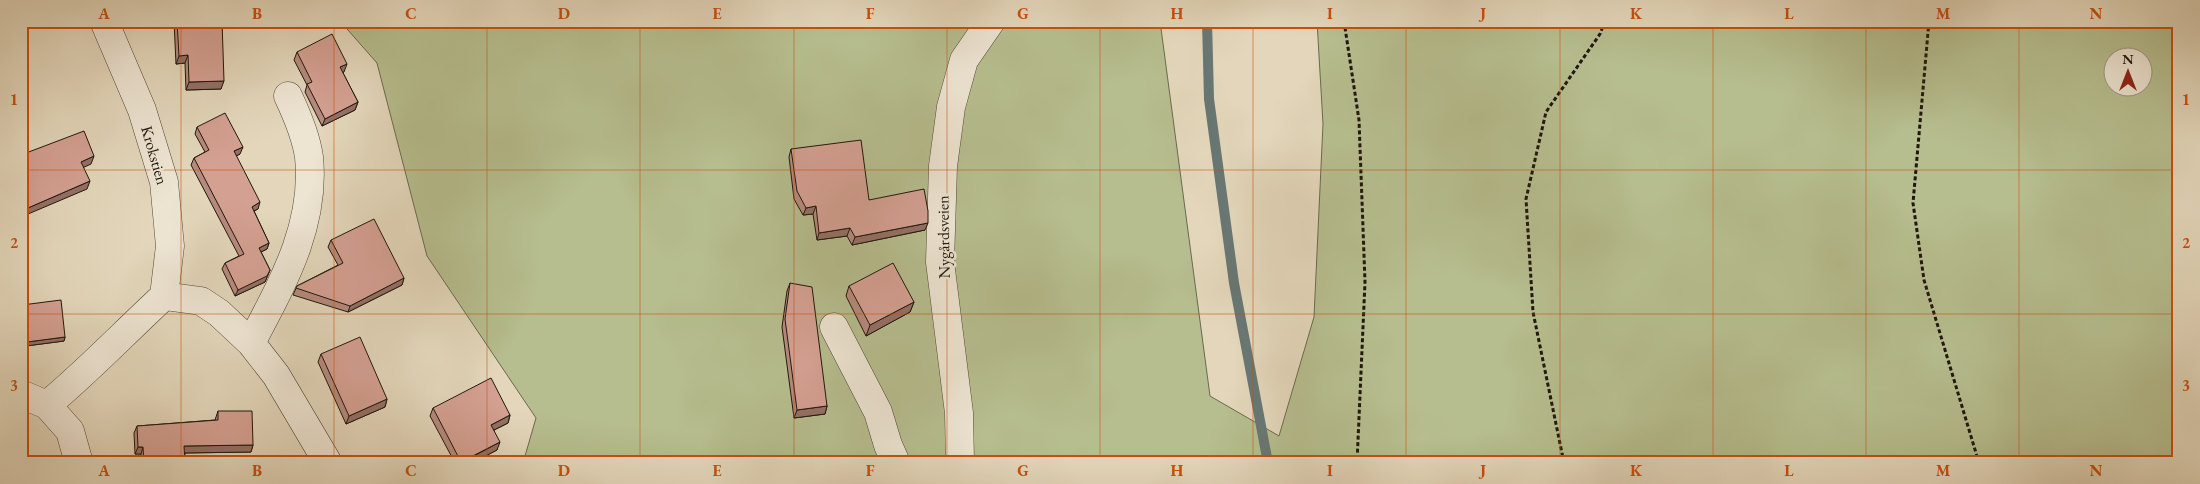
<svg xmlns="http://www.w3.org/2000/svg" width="2200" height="484" font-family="'EB Garamond',serif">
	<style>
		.green { fill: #b6bd8e; stroke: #6a6a4e; fill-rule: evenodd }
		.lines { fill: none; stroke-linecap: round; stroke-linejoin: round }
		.stream { stroke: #687774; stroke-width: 10 }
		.street-casing { stroke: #504738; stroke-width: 29 }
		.path { stroke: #1f170d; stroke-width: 3; stroke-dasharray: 4 2.5; stroke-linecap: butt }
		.street { stroke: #ede4d2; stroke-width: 28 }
		.wall { fill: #b68a7e; stroke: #1f170d }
		.shaded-wall { fill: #947066; stroke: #1f170d }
		.building { fill: #d4a092; stroke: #1f170d }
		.grid { fill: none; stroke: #ca4f0c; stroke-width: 1; stroke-opacity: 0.55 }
		.labels { text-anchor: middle; stroke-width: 5; stroke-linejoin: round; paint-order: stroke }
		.street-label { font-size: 16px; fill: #1f170d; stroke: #ede4d2 }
		.neatline { fill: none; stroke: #ca4f0c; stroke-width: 2 }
		.grid-label { font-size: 16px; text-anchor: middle; font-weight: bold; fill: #ca4f0c }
	</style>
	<rect width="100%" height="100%" fill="#e3d6ba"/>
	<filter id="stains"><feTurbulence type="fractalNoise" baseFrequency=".004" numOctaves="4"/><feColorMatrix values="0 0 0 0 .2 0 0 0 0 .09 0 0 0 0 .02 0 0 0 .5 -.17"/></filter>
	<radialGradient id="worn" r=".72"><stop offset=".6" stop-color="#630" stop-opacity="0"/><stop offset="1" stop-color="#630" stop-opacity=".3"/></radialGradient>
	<path class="green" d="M340,21H1160L1210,396L1279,436L1314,317L1323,124L1317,21H2179V463H523L536,418L427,256L377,63ZM2112,58H2142V88H2112Z"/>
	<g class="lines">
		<path class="stream" d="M1207,21L1209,99L1234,283L1268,463"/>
		<defs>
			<path id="street" d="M104,21L142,110L164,182L170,246L164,296
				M834,327L878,412L888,445L896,463
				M251,343C282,284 316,226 309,157C306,136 297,115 288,96
				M21,394L47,405L70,431L79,463
				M47,405C88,371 125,332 164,296L201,301L219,313L251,343L276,375L328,463
				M960,463L959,413L940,262L943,166L951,107L964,60L991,21"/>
		</defs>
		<use href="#street" class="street-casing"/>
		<path class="path" d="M1344,21L1359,120L1365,282L1357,463
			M1929,21L1913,203L1924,280L1979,463
			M1564,463L1533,312L1526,199L1546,112L1600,34L1605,21"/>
		<use href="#street" class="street"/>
	</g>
	<path class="wall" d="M174,21H222L221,89L186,90L185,63L176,64Z
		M297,52L344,72L343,73L358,102L355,110L322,126L305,92L307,85L294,60Z
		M197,127L240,154L236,156L258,209L254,211L269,243L267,249L261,252L270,270L265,282L235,296L222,269L225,263L239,256L191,165L194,158L205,152L195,134Z
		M791,149L869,200L925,230L852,245L847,236L817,240L813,214L803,215L794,199L789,157Z
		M331,240L404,278L402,285L348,312L293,295L297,286L338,265L328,247Z
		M790,283L827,406L825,414L794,418L782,327L787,291Z
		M849,286L914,302L910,312L866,336L846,296Z
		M22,305L65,337L64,341L26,346L21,312V308Z
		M321,354L387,399L385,407L346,424L318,362Z
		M433,408L510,415L508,423L494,430L497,450L472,463H455L430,416Z
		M218,411L253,445L251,452L185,453V463H141V454H135L134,433L137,426L215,420Z"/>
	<path class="shaded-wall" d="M188,55L185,63L176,64L179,56Z
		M347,64L344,72L337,75L340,67Z
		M25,73L23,81L21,82V75Z
		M224,81L221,89L186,90L189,82Z
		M358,102L355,110L322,126L325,119Z
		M243,147L240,154L232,158L234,151Z
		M94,156L91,164L78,170L81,162Z
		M90,181L87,189L21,217V211Z
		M260,202L258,209L249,213L252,207Z
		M816,206L813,214L803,215L806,208Z
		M928,223L925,230L852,245L855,237Z
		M850,228L847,236L817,240L819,233Z
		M269,243L267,249L257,254L259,248Z
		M270,270L265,282L235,296L238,290Z
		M404,278L402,285L348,312L350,306Z
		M914,302L910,312L866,336L870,325Z
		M65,337L64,341L26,346L27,342Z
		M387,399L385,407L346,424L349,416Z
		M827,406L825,414L794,418L797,410Z
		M510,415L508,423L488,433L491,425Z
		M500,442L497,450L472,463H461Z
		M253,445L251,452L182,453L184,446Z
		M138,447H143L141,454H135Z"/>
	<path class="building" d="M177,21H222L224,81L189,82L188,55L179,56Z
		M332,34L347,64L340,67L358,102L325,119L307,84L312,82L297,52Z
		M21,63L25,73L21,75Z
		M225,113L243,147L234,151L260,202L252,207L269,243L259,248L270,270L267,276L238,290L225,263L244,254L194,158L209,150L197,127Z
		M84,131L94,156L81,162L90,181L21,211V140L26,153Z
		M861,140L869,200L924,189L928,211V223L855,237L850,228L819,233L816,206L806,208L797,191L791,149Z
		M374,219L404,278L350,306L296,288L297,286L343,263L331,240Z
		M893,263L914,302L870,325L849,286Z
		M790,283L812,287L827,406L797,410L785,319Z
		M61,300L65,337L27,342L22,305Z
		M360,337L387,399L349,416L321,354Z
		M491,378L510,415L491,425L500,442L461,462L433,408Z
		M218,411H252L253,445L184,446L185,463H144L143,447H138L137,426L218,420Z
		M21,445H25L26,463H21Z"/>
	<path class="grid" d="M181,21V463M334,21V463M487,21V463M640,21V463M794,21V463M947,21V463M1100,21V463M1253,21V463M1406,21V463M1560,21V463M1713,21V463M1866,21V463M2019,21V463M21,170H2179M21,314H2179"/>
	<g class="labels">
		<g class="street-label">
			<text transform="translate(155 155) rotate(74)" y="6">Krokstien</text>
			<text transform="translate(943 237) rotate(-91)" y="6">Nygårdsveien</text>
		</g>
	</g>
	<rect width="2200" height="484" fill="none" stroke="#e3d6ba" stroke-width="55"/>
	<g transform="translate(2128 72)"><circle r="24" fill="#ede4d2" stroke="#9b9283"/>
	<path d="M0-4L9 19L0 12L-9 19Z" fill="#8f2418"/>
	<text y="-8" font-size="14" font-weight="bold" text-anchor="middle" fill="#1f170d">N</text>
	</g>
	<rect x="28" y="28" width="2144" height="428" class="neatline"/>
	<g class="grid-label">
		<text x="104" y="19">A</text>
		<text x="257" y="19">B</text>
		<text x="411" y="19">C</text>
		<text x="564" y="19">D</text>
		<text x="717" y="19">E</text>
		<text x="870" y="19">F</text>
		<text x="1023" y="19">G</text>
		<text x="1177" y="19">H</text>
		<text x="1330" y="19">I</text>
		<text x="1483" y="19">J</text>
		<text x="1636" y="19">K</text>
		<text x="1789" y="19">L</text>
		<text x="1943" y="19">M</text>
		<text x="2096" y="19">N</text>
		<text x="14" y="105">1</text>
		<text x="2186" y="105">1</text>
		<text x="14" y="248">2</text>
		<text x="2186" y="248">2</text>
		<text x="14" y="391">3</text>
		<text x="2186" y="391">3</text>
		<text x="104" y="476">A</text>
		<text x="257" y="476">B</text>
		<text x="411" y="476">C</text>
		<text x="564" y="476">D</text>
		<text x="717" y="476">E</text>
		<text x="870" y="476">F</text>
		<text x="1023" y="476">G</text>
		<text x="1177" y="476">H</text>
		<text x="1330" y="476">I</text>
		<text x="1483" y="476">J</text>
		<text x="1636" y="476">K</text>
		<text x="1789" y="476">L</text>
		<text x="1943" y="476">M</text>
		<text x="2096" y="476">N</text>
	</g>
	<rect width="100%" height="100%" filter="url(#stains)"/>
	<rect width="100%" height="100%" fill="url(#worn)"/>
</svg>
